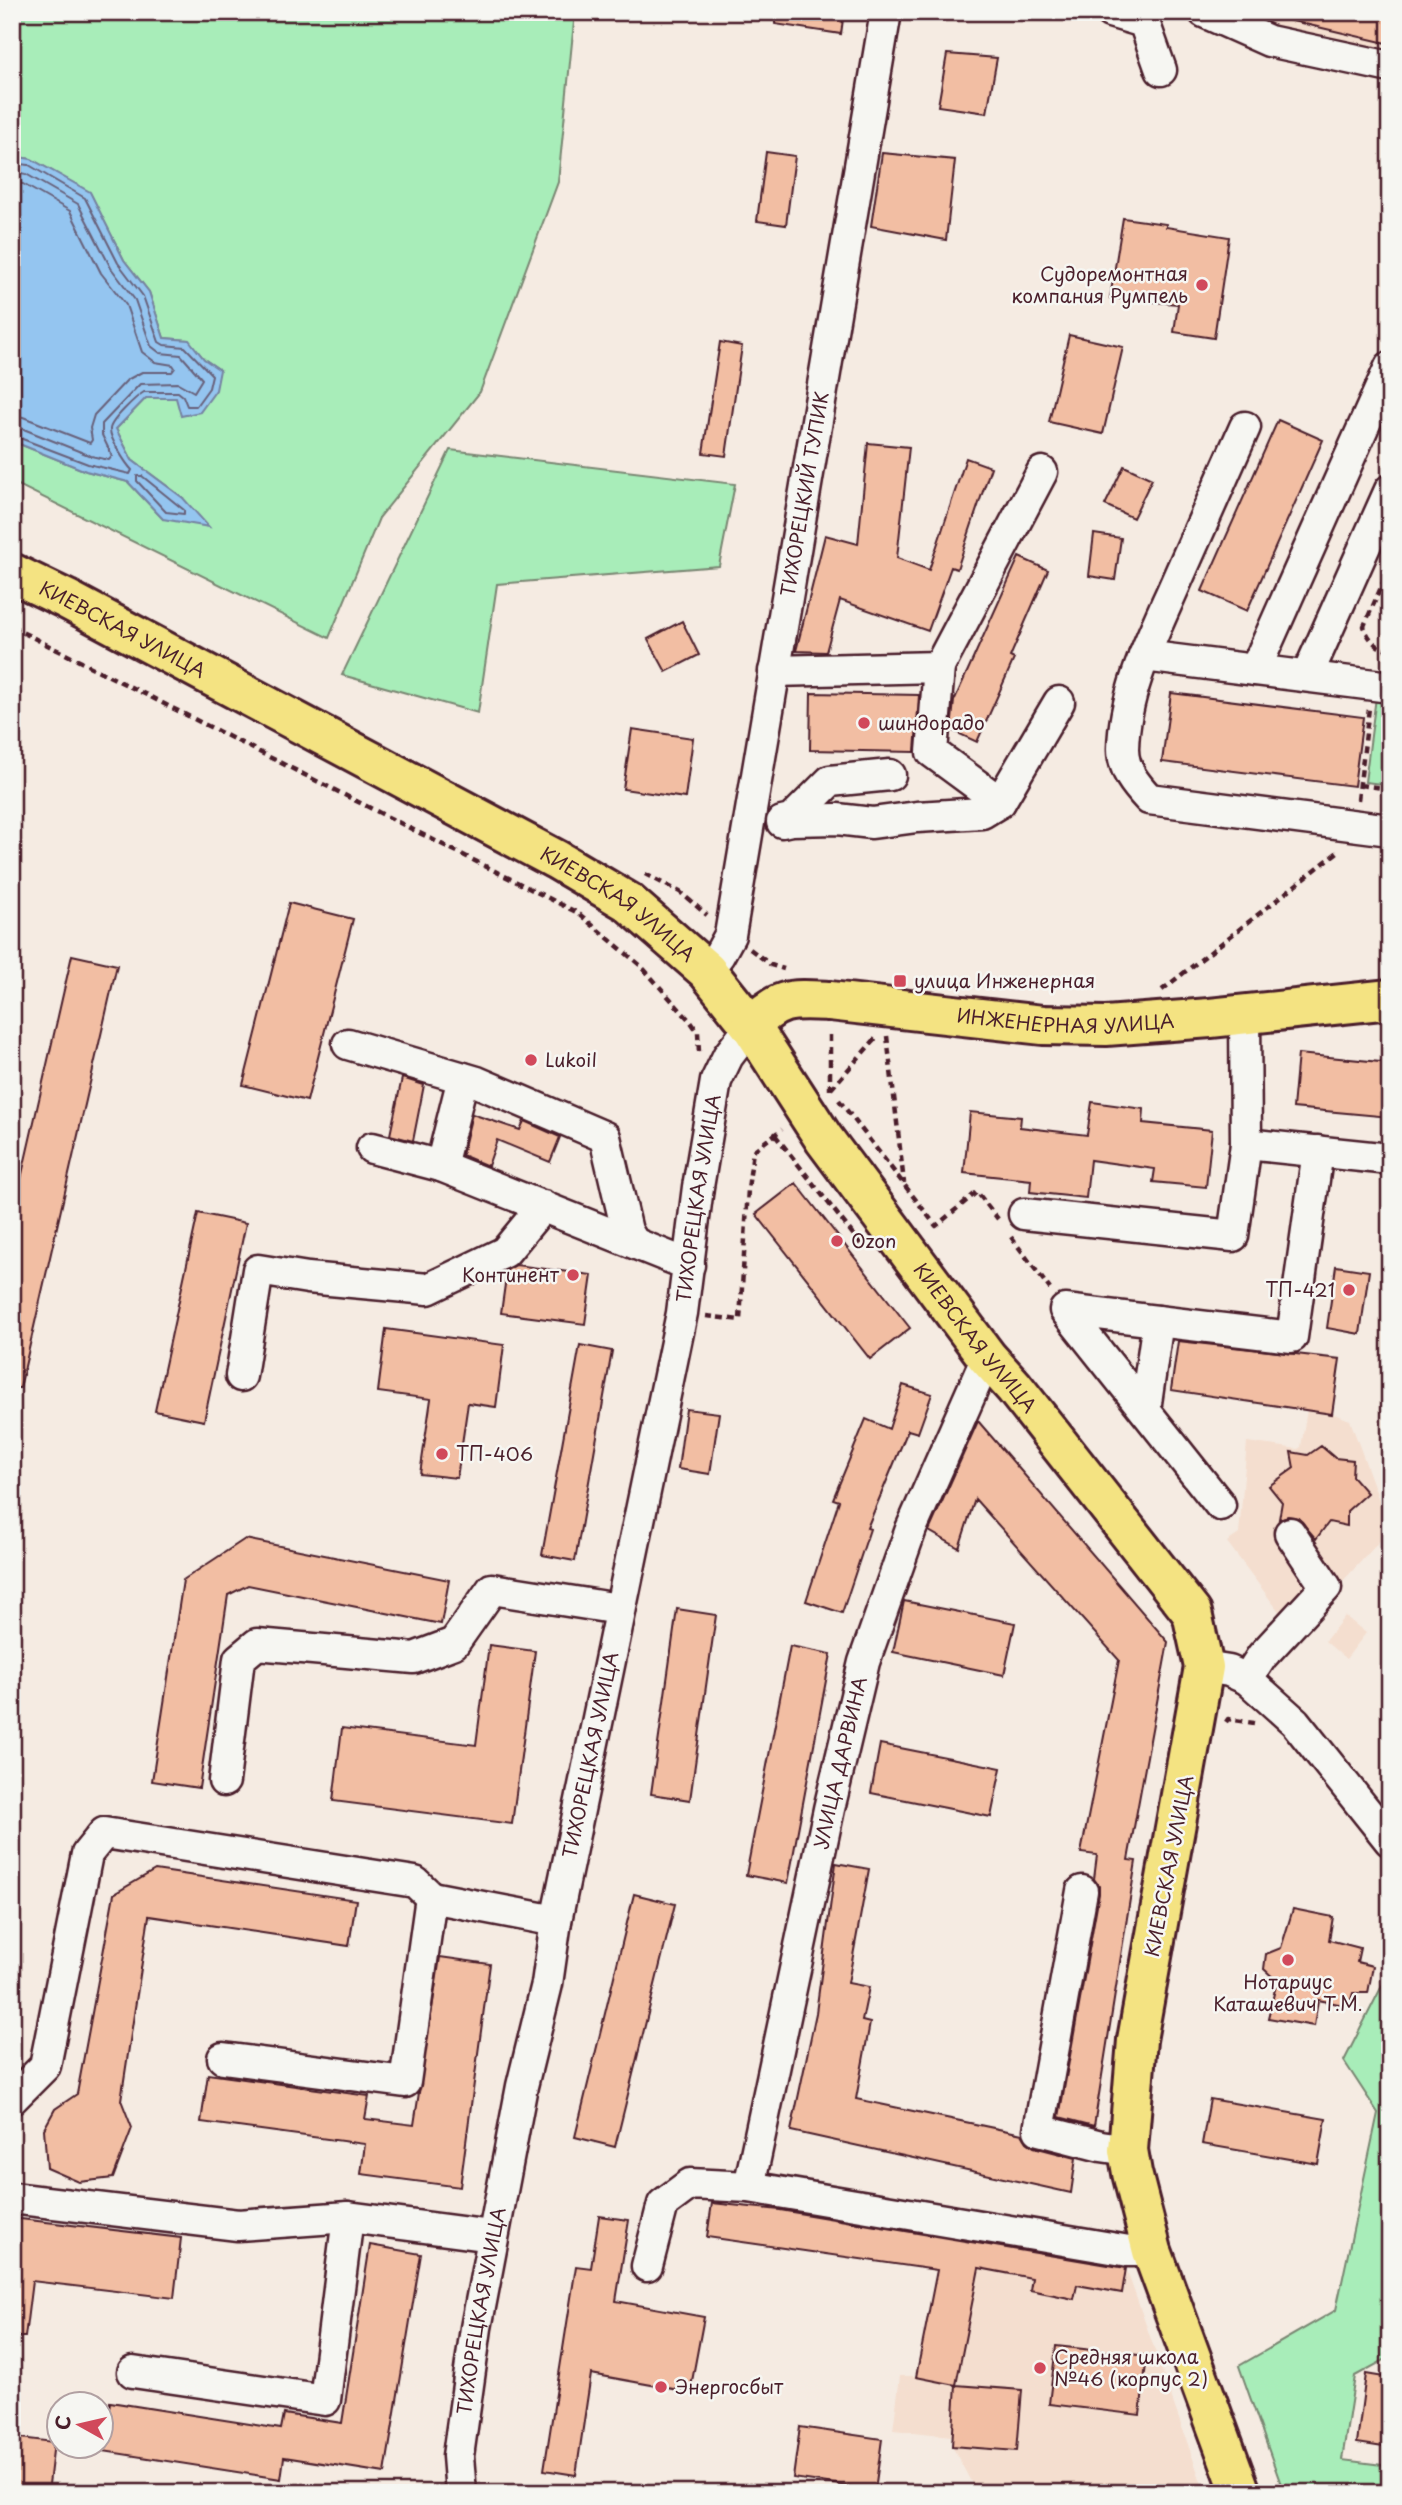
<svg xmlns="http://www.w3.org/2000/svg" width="1402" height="2505" font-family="'Playpen Sans',sans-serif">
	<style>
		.built { fill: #f4decf }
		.green { fill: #a8edb9; stroke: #798672; stroke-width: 2 }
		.water { fill: #94c5f0; stroke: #7683a1; stroke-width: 2 }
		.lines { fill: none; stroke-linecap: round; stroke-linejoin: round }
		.shore { stroke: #68617a; stroke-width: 2 }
		.building { fill: #f2bea3; stroke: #4a1f2b; stroke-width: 2 }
		.minor-casing { stroke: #4a1f2b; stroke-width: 35 }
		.major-casing { stroke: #4a1f2b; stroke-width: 44 }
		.path { stroke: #4a1f2b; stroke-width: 4.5; stroke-dasharray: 7 5; stroke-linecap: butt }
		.minor { stroke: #f6f6f2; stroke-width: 30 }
		.major { stroke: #f4e382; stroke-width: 38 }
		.poi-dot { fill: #d1495b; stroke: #f6f6f2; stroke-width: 2.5 }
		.labels { text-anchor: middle; stroke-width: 5; stroke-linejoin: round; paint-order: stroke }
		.poi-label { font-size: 19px; fill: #4a1f2b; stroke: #f6f6f2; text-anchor: start }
		.street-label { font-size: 19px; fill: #4a1f2b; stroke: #f6f6f2 }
	</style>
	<rect width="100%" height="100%" fill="#f5ebe2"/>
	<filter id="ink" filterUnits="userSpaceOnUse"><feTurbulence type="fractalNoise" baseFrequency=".0143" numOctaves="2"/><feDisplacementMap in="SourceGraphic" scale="14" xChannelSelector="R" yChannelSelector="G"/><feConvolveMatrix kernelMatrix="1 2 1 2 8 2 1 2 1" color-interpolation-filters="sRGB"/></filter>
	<g filter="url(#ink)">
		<path class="built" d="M1240,12H1390V54L1286,34Z
			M1307,1410L1334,1414L1350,1420L1390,1530L1295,1633L1227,1542L1239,1534L1247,1442L1298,1449L1301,1447Z
			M1345,1616L1366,1633L1346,1659L1325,1641Z
			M944,2233L1126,2268L1205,2493H977L952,2446V2436L893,2430L900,2376H917Z"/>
		<path class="green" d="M12,12H575L558,182L480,392L379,518L329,638L12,482V441L86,471L128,482L163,519L183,498L132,460L116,429L146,398H177L220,370L204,359L188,340L164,338L149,292L124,260L90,193L31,159L12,156Z
			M450,450L735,484L719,566L497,584L478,713L342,675Z
			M1376,697L1390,699V785L1365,782Z
			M1390,1970V2357L1355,2376L1342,2460L1390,2466V2493H1284L1239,2366L1336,2310L1378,2113L1344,2061Z"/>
		<path class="water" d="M12,156L31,159L90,192L124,260L149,292L164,338L189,340L204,359L220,370L216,390L200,412L181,416L176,398H146L116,429L132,460L183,498L209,527L163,519L128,482L86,471L12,441Z"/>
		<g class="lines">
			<path class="shore" d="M12,163L29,165L85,198L118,263L143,296L159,342L164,345L185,347L212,375L209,388L196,406H187L183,396L178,392H144C137,396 109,422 110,430C110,439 126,464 132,470L130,474L88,464L12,435
				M12,171L26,174L78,204L111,268L135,300L151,346L160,353L181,355L202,379L194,392L178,383L140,384L102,424V435L112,456L109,460L91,456L21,428L12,426
				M12,182L23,184L70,211L101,273L126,305L142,352L155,362L173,365L175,368L172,372H142L127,380L94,415L90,428L92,440L90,443L23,417L12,416
				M137,476H142L184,510V514L166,512L137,481Z"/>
		</g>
		<path class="building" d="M775,12H844L841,34L775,24Z
			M1289,12H1390V44L1288,20Z
			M947,54L997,58L987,113L938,106Z
			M766,152L795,156L786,225L757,221Z
			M882,153L955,160L946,240L871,226Z
			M1123,218L1166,224V227L1229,237L1214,338L1174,332L1178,304L1110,298Z
			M1069,335L1123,347L1103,434L1049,422Z
			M720,342L742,346L726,456L703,453Z
			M1278,420L1323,440L1247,611L1202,591Z
			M868,443L909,447L897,558L929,570L966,458L991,467L957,569L951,567L928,631L840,600L826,652L796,651L825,535L858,544Z
			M1124,466L1152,479L1133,518L1105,505Z
			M1094,534L1121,538L1115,580L1089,576Z
			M1019,557L1048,570L1010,657L1014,659L977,742L951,730L954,701Z
			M682,621L699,655L666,672L648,639Z
			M811,693L919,695L915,752L810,750Z
			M1171,693L1363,717L1354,786L1162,762Z
			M632,729L693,738L685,798L623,789Z
			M289,903L353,919L307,1101L243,1085Z
			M72,955L117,965L20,1388H12V1218Z
			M1298,1054L1390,1063V1117L1293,1108Z
			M402,1078L424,1085L413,1141L390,1135Z
			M1092,1102L1144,1109L1143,1123L1212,1130L1206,1187L1153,1182L1155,1169L1090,1160L1086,1198L1030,1192L1031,1180L964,1173L970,1112L1021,1117L1020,1127L1087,1135Z
			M472,1114L520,1130L524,1121L560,1137L550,1162L497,1140L488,1166L462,1155Z
			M796,1183L910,1328L870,1359L756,1214Z
			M198,1213L246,1223L204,1421L155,1411Z
			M516,1265L592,1275L585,1324L501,1313L507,1270Z
			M1336,1266L1369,1271L1360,1334L1327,1328Z
			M386,1329L504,1345L496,1407L468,1403L457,1478L420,1474L431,1399L378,1392Z
			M1178,1341L1340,1359L1332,1414L1171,1390Z
			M580,1345L612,1351L575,1561L542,1555Z
			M903,1385L932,1394L918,1433L908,1430L867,1528L870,1529L842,1613L806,1601L839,1501L833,1499L866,1419L889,1429Z
			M686,1409L719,1413L710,1474L678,1469Z
			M978,1421L1168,1642L1128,1860L1136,1861L1094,2126L1059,2117L1099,1894V1886L1094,1879L1097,1855L1081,1853L1119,1660L975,1499L959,1548L929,1531Z
			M1321,1446L1335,1458L1353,1460L1352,1476L1367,1493L1347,1511V1526L1329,1522L1316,1539L1298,1518L1288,1516L1279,1519L1282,1502L1269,1486L1294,1468L1291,1452L1308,1455Z
			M245,1539L449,1580L441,1624L248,1585L228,1595L199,1788L152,1781L183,1580Z
			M904,1601L1015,1623L1004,1675L893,1652Z
			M677,1609L716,1615L690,1800L651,1794Z
			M489,1645L535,1651L512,1824L333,1801L342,1728L476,1745Z
			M790,1646L831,1654L788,1883L746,1875Z
			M880,1744L1001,1768L991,1817L871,1793Z
			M836,1863L869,1869L848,1983L869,1987L862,2021L870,2023L856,2099L1022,2134L1027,2142L1034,2147L1076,2158L1071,2193L791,2131L816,2013Z
			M155,1870L356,1900L349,1946L149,1916L121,2100L132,2128L113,2178L79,2182L47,2168L44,2129L55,2109L77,2094L114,1894Z
			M634,1894L675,1904L615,2147L575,2137Z
			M1293,1909L1333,1917L1329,1940L1360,1948L1357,1962L1373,1966L1368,1993H1353L1349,2006L1318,2000L1314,2026L1268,2018L1277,1981L1264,1969L1266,1954L1281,1948Z
			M440,1957L490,1964L460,2187L361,2174L365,2144L201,2122L208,2074L369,2096L365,2119L414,2125Z
			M1210,2099L1326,2119L1318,2164L1202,2144Z
			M712,2203L780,2210L1126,2268L1122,2293L1077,2285L1074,2299L1030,2290L1032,2278L979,2268L956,2385L916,2377L937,2270L707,2237Z
			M599,2216L629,2220L616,2301L704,2317L690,2392L591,2374L576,2475L544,2470L576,2266L591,2268Z
			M12,2218L181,2238L174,2298L32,2281L25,2337H12Z
			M370,2245L421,2254L385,2473L284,2457L281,2479L103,2451L110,2402L281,2429L284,2414L342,2423Z
			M1056,2346L1147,2356L1140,2415L1049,2404Z
			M1366,2374L1390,2378V2448L1357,2443Z
			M956,2385L1022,2390L1017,2451L952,2446Z
			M800,2427L882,2439L875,2490L793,2478Z
			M12,2437L54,2442L48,2493H12Z"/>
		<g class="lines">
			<defs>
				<g id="minor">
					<path d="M1110,12L1144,22L1161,70"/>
					<path d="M1204,12L1269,41L1390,67"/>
					<path d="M1245,427C1223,477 1201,527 1178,578C1155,631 1124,689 1123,749C1123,770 1136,785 1149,799L1390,830"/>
					<path d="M1144,656L1390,687"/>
					<path d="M939,667L1042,472"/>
					<path d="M1255,670L1390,367"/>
					<path d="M774,671L939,667L932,752L1000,802"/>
					<path d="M1307,676L1390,490"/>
					<path d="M791,820L837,819L872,823L917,817L982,813L1000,802L1059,702"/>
					<path d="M782,822L791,820L830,781L890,775"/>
					<path id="s1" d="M707,971L719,955L730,935L886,12"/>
					<path d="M1245,1015L1246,1144L1390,1159"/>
					<path d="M348,1044L477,1082L605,1137L627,1231L633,1241"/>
					<path d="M372,1148L441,1166L689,1265"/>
					<path d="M441,1166L463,1078"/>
					<path d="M1024,1214L1233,1236L1246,1144"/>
					<path d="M241,1376L258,1270L308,1278L428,1289L505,1252L543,1206"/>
					<path d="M1145,1410L1158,1321"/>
					<path d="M1220,1505L1065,1310L1292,1337L1318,1151"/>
					<path d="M1204,1667L1229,1671L1247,1679L1295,1722L1390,1841"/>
					<path d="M1247,1679L1262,1656L1326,1587L1290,1533"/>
					<path d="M224,1781L239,1659L257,1644L414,1658L454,1643L492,1589L619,1609"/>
					<path d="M1082,1891L1039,2130L1101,2146L1128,2150"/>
					<path d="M223,2058L405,2082L431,1897L556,1921"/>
					<path d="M12,2099L45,2066L87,1854L104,1833L415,1882L431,1897"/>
					<path id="s2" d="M749,2187L829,1809L864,1662L911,1529L987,1357"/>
					<path d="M12,2198L238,2225L348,2217"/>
					<path d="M647,2266L663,2204L690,2184L749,2187L1129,2251H1152"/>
					<path d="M133,2372L325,2400L348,2217L492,2236"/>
					<path id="s3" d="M461,2493L458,2456L476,2328L522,2086L547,1984L556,1921L682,1313L698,1187L716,1081L728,1056L751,1026"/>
				</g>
				<g id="major">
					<path id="s4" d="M12,573L66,599L557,860L628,902L707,971L751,1026L824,1139L987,1357L1014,1387L1192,1613L1204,1667L1137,2040L1128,2150L1132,2173L1152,2251L1241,2493"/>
					<path id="s5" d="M751,1026C779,997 790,999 830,1001L1043,1025L1106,1026L1210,1018L1390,999"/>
				</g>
			</defs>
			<use href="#minor" class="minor-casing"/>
			<use href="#major" class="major-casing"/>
			<path class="path" d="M1390,567L1364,626C1368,638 1376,649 1390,650
				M12,627L578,913L641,966L691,1022L698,1032L699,1053
				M1360,785L1390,789
				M1358,800L1369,708
				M645,874L680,892L707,915
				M750,949L771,965L784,969
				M1162,990L1339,851
				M887,1036L904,1183
				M831,1089L876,1038
				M830,1090V1030
				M839,1100L936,1226L977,1192L998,1219
				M775,1135L863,1247
				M1011,1237L1050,1289
				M706,1316L740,1320L748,1189L753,1151L782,1129
				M1226,1722L1228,1719L1254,1723"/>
			<use href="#minor" class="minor"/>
			<use href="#major" class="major"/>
		</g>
	</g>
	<g class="poi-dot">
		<circle cx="1202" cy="285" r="7"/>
		<circle cx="864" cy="723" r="7"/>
		<rect x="893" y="974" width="14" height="14" rx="3.5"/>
		<circle cx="531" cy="1060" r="7"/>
		<circle cx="837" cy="1241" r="7"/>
		<circle cx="573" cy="1275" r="7"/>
		<circle cx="1349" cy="1290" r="7"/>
		<circle cx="442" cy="1454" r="7"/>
		<circle cx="1288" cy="1960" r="7"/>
		<circle cx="1040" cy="2368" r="7"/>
		<circle cx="661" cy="2387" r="7"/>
	</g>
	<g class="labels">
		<g class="poi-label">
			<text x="1188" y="281" text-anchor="end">Судоремонтная<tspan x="1188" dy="22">компания Румпель</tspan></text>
			<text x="878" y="730">шиндорадо</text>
			<text x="914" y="988">улица Инженерная</text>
			<text x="545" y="1067">Lukoil</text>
			<text x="851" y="1248">Ozon</text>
			<text x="559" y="1282" text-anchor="end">Континент</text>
			<text x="1335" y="1297" text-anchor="end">ТП-421</text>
			<text x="456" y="1461">ТП-406</text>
			<text x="1288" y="1989" text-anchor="middle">Нотариус<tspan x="1288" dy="22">Каташевич Т.М.</tspan></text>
			<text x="1054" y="2364">Средняя школа<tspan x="1054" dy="22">№46 (корпус 2)</tspan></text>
			<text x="675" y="2394">Энергосбыт</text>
		</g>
		<g class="street-label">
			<text dy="7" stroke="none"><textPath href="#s1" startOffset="490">ТИХОРЕЦКИЙ ТУПИК</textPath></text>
			<text dy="7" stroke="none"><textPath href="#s4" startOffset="124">КИЕВСКАЯ УЛИЦА</textPath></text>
			<text dy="7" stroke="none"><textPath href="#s4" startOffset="691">КИЕВСКАЯ УЛИЦА</textPath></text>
			<text dy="7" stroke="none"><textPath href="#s5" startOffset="324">ИНЖЕНЕРНАЯ УЛИЦА</textPath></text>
			<text dy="7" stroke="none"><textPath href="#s3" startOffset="1318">ТИХОРЕЦКАЯ УЛИЦА</textPath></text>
			<text dy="7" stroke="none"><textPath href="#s4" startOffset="1258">КИЕВСКАЯ УЛИЦА</textPath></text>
			<text dy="7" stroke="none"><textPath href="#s3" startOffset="751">ТИХОРЕЦКАЯ УЛИЦА</textPath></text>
			<text dy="7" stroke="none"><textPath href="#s2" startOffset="434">УЛИЦА ДАРВИНА</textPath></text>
			<text transform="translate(1169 1866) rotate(-79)" y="7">КИЕВСКАЯ УЛИЦА</text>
			<text dy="7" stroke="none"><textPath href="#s3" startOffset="184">ТИХОРЕЦКАЯ УЛИЦА</textPath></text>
		</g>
	</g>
	<rect width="1402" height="2505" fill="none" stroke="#f6f6f2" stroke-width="42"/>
	<rect x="21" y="21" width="1360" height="2463" fill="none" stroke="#4a1f2b" stroke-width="2.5" filter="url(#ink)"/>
	<g transform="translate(80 2425) rotate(278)"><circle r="33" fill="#f6f6f2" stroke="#b1a0a2" stroke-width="2"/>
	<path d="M0-5L12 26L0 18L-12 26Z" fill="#d1495b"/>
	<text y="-10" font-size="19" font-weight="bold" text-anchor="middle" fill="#4a1f2b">С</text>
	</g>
</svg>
